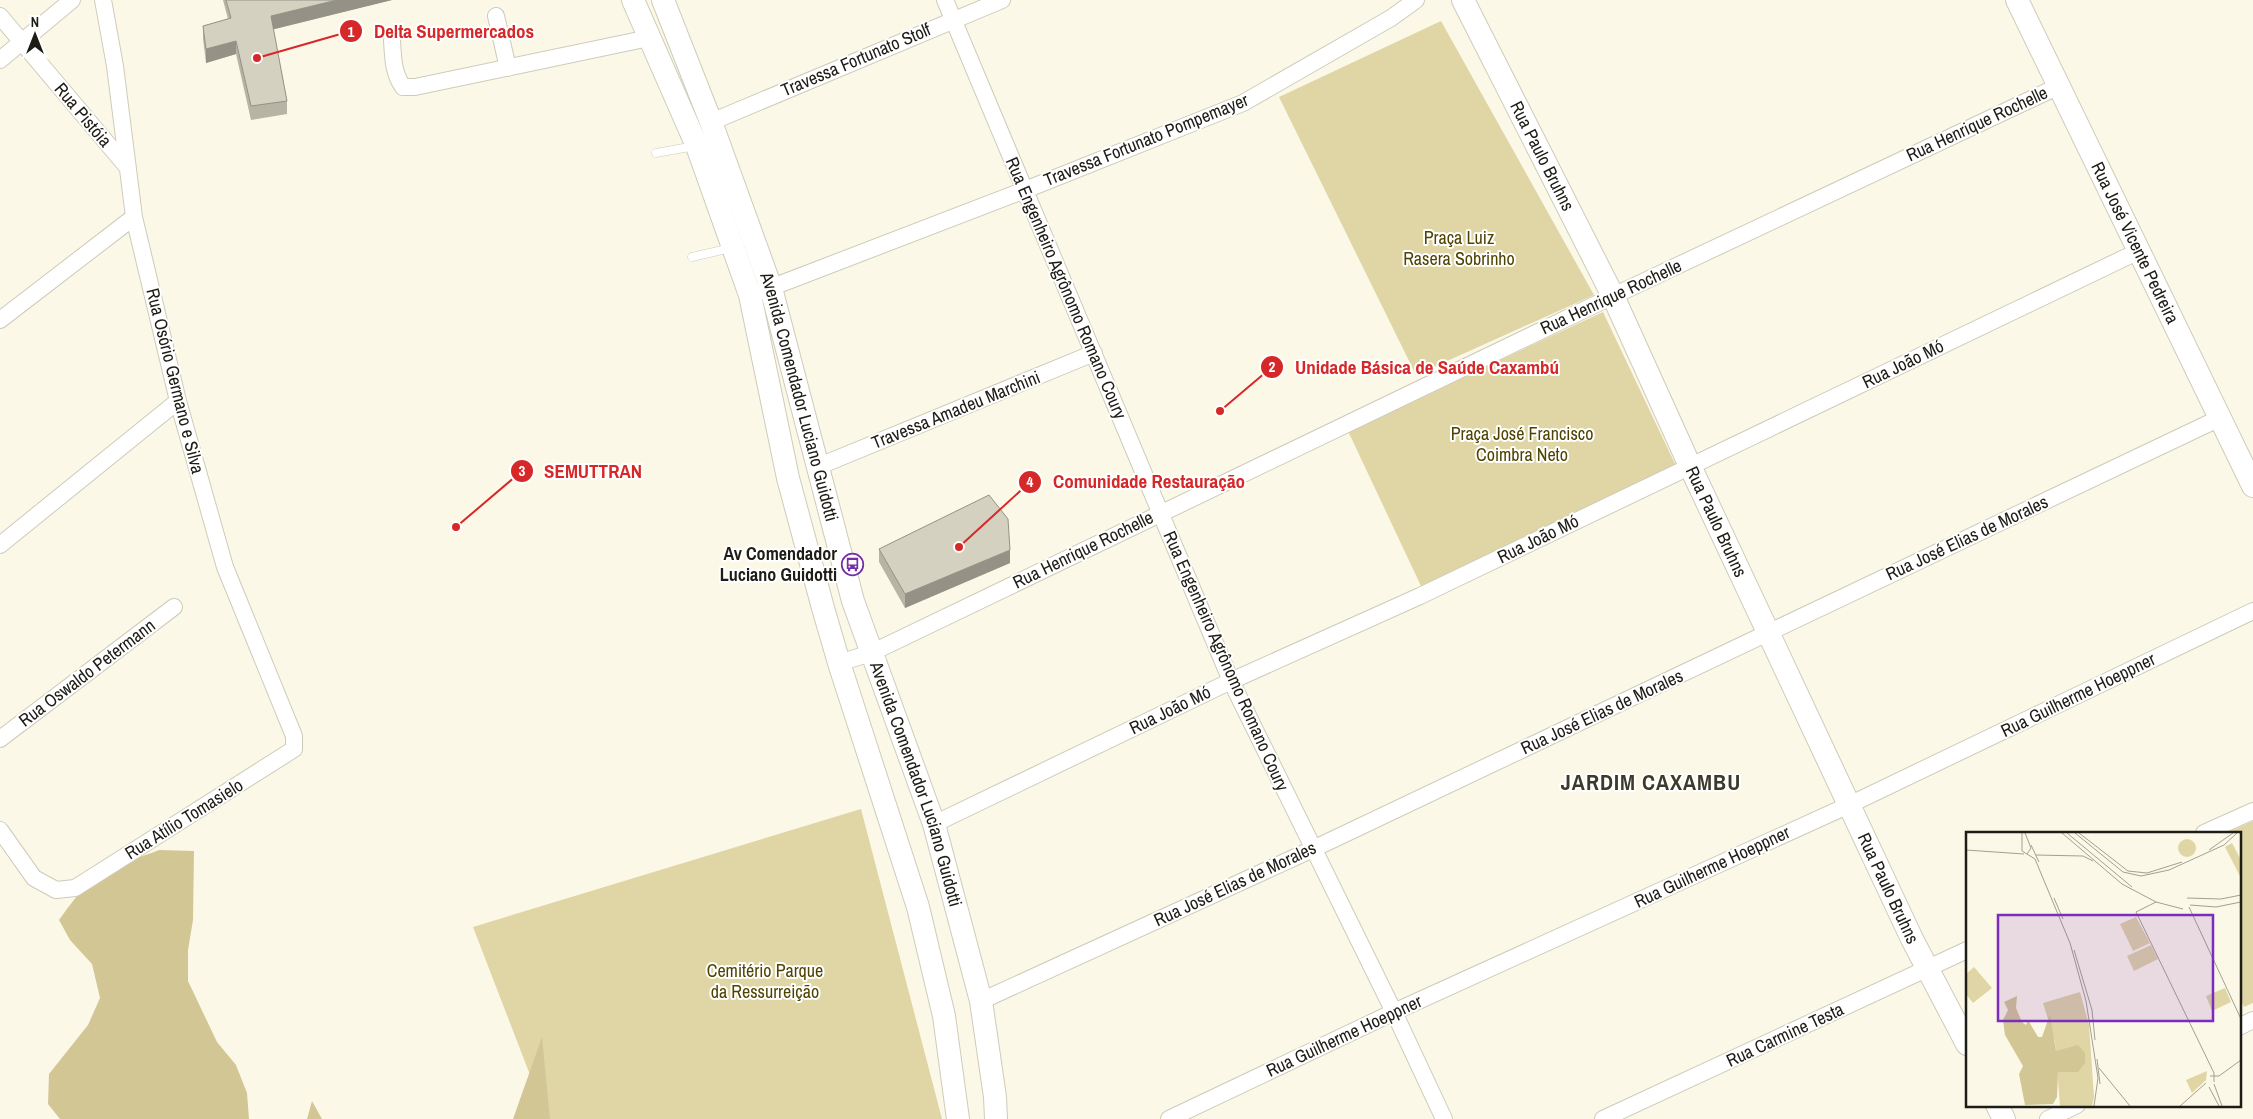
<svg xmlns="http://www.w3.org/2000/svg" width="2253" height="1119" font-family="'Archivo Narrow',sans-serif">
	<style>
		.green { fill: #dfd5a5 }
		.forest { fill: #d2c794 }
		.lines { fill: none; stroke-linecap: round; stroke-linejoin: round }
		.lane-casing { stroke: #cecbba; stroke-width: 9 }
		.street-casing { stroke: #cecbba; stroke-width: 18 }
		.secondary-casing { stroke: #cecbba; stroke-width: 24 }
		.lane { stroke: #fff; stroke-width: 8 }
		.street { stroke: #fff; stroke-width: 16 }
		.secondary { stroke: #fff; stroke-width: 22 }
		.wall { fill: #b6b4a5 }
		.shaded-wall { fill: #949286 }
		.building { fill: #d4d1c0; stroke: #949286 }
		.labels { text-anchor: middle; stroke-width: 4; stroke-linejoin: round; paint-order: stroke }
		.street-label { font-size: 18px; fill: #1d1c16; stroke: #fff }
		.park-label { font-size: 18px; fill: #4f4300; stroke: #fff }
		.poi-label { font-size: 18px; font-weight: bold; fill: #1d1c16; stroke: #fff; text-anchor: end }
		.district-label { font-size: 22px; font-weight: bold; letter-spacing: 1px; fill: #3d3a2c; stroke: #fff }
		.inset-road { fill: none; stroke: #a3a093; stroke-width: 1 }
		.view { fill: #7b2cbf; fill-opacity: 0.15; stroke: #7b2cbf; stroke-width: 2.5 }
		.inset-edge { fill: none; stroke: #1d1c16; stroke-width: 2.5 }
		.leader { fill: none; stroke: #d62828; stroke-width: 2 }
		.callout-dot { fill: #d62828; stroke: #fff; stroke-width: 2 }
		.mark-label { font-size: 15px; text-anchor: middle; font-weight: bold; fill: #fff }
		.callout-label { font-size: 19px; text-anchor: middle; font-weight: bold; fill: #d62828; stroke: #fff; stroke-width: 4; stroke-linejoin: round; paint-order: stroke }
	</style>
	<rect width="100%" height="100%" fill="#fcf8e7"/>
	<path class="green" d="M1441,21L1594,295L1416,375L1279,97Z
		M1603,312L1676,466L1421,586L1348,431Z
		M861,809L942,1119H547L473,927Z
		M2253,821V1003L2244,1007L2239,996V833H2226Z"/>
	<path class="forest" d="M159,850L194,851L193,920L188,950V981L217,1042L236,1065L247,1093L249,1119H60L48,1104L49,1074L88,1025L100,998L92,964L70,940L59,920C70,905 82,887 98,876C116,864 139,858 159,850Z
		M542,1037L550,1119H513Z
		M312,1101L322,1119H307Z"/>
	<g class="lines">
		<defs>
			<path id="lane" d="M656,153L695,146
				M692,257L731,248"/>
			<path id="street" d="M945,0L1231,681L1394,1012L1444,1119
				M0,16L128,168
				M496,16L508,68
				M392,40C393,57 393,73 403,87H415L649,38
				M0,60L72,0
				M711,122L1002,0
				M762,291L1025,190L1243,103L1391,18L1416,0
				M0,320L134,217
				M817,467L1094,353
				M0,545L178,401
				M839,663L871,653L1613,296L2059,86
				M0,739L174,607
				M934,824L1231,681L1420,596L2139,251
				M0,830L34,878L56,890L75,888L294,749V736L225,567L178,401L134,217L115,66L103,0
				M2204,833L2253,811
				M981,1001L1313,849L2220,418
				M2239,1027L2253,1020
				M1169,1119L1394,1012L1849,805L2253,611
				M1603,1119L1967,950
				M2048,1119L2077,1105"/>
			<g id="secondary">
				<path d="M633,0L697,146L750,295L788,478L823,608L839,663L918,907L944,1016L958,1119"/>
				<path id="s1" d="M663,0L711,122L771,288L853,601L934,824L981,1001L995,1097L996,1119"/>
				<path id="s2" d="M1463,0L1613,296L1690,466L1912,939L1967,1044"/>
				<path id="s3" d="M2017,0L2253,486"/>
				<path d="M1997,1105L2004,1119"/>
			</g>
		</defs>
		<use href="#lane" class="lane-casing"/>
		<use href="#street" class="street-casing"/>
		<use href="#secondary" class="secondary-casing"/>
		<use href="#lane" class="lane"/>
		<use href="#street" class="street"/>
		<use href="#secondary" class="secondary"/>
	</g>
	<path class="wall" d="M223,0H392L273,29L287,101V114L251,120L236,54L206,63L203,39V26L228,19Z
		M879,549L1010,563L905,608L879,562Z"/>
	<path class="shaded-wall" d="M337,0H392L271,30V16Z
		M236,41V54L206,63V49Z
		M1010,550V563L905,608V594Z"/>
	<path class="building" d="M226,0H337L271,16L287,101L251,106L236,41L206,49L203,26L231,18Z
		M989,495L1008,519L1010,550L905,594L879,549Z"/>
	<defs>
		<symbol id="bus-ring" viewBox="-11 -11 22 22"><circle r="9.5" fill="#fff" stroke="#732fa4" stroke-width="1.5"/><path d="M-5-6H5V4H4V6H2V4H-2V6H-4V4H-5ZM-3.5-4V0h7V-4ZM-3.5 1.2v1.5H-2V1.2ZM2 1.2v1.5H3.5V1.2Z" fill="#732fa4"/></symbol>
	</defs>
	<g fill-rule="evenodd">
		<use href="#bus-ring" x="840" y="552" width="25" height="25"/>
	</g>
	<g class="labels">
		<g class="street-label">
			<text transform="translate(856 60) rotate(-23)" y="6">Travessa Fortunato Stolf</text>
			<text transform="translate(83 115) rotate(50)" y="6">Rua Pistóia</text>
			<text transform="translate(1977 124) rotate(-25)" y="6">Rua Henrique Rochelle</text>
			<text transform="translate(1146 140) rotate(-22)" y="6">Travessa Fortunato Pompemayer</text>
			<text dy="6" stroke="none"><textPath href="#s2" startOffset="175">Rua Paulo Bruhns</textPath></text>
			<text dy="6" stroke="none"><textPath href="#s3" startOffset="270">Rua José Vicente Pedreira</textPath></text>
			<text transform="translate(1066 288) rotate(67)" y="6">Rua Engenheiro Agrônomo Romano Coury</text>
			<text transform="translate(1611 297) rotate(-25)" y="6">Rua Henrique Rochelle</text>
			<text transform="translate(1903 364) rotate(-26)" y="6">Rua João Mó</text>
			<text transform="translate(175 381) rotate(76)" y="6">Rua Osório Germano e Silva</text>
			<text dy="6" stroke="none"><textPath href="#s1" startOffset="420">Avenida Comendador Luciano Guidotti</textPath></text>
			<text transform="translate(956 410) rotate(-22)" y="6">Travessa Amadeu Marchini</text>
			<text dy="6" stroke="none"><textPath href="#s2" startOffset="580">Rua Paulo Bruhns</textPath></text>
			<text transform="translate(1967 538) rotate(-25)" y="6">Rua José Elias de Morales</text>
			<text transform="translate(1538 539) rotate(-26)" y="6">Rua João Mó</text>
			<text transform="translate(1083 550) rotate(-26)" y="6">Rua Henrique Rochelle</text>
			<text transform="translate(1226 661) rotate(66)" y="6">Rua Engenheiro Agrônomo Romano Coury</text>
			<text transform="translate(87 673) rotate(-37)" y="6">Rua Oswaldo Petermann</text>
			<text transform="translate(2078 695) rotate(-26)" y="6">Rua Guilherme Hoeppner</text>
			<text transform="translate(1170 710) rotate(-26)" y="6">Rua João Mó</text>
			<text transform="translate(1602 712) rotate(-25)" y="6">Rua José Elias de Morales</text>
			<text dy="6" stroke="none"><textPath href="#s1" startOffset="825">Avenida Comendador Luciano Guidotti</textPath></text>
			<text transform="translate(184 819) rotate(-32)" y="6">Rua Atílio Tomasielo</text>
			<text transform="translate(1712 867) rotate(-25)" y="6">Rua Guilherme Hoeppner</text>
			<text transform="translate(1235 884) rotate(-25)" y="6">Rua José Elias de Morales</text>
			<text dy="6" stroke="none"><textPath href="#s2" startOffset="985">Rua Paulo Bruhns</textPath></text>
			<text transform="translate(1785 1035) rotate(-25)" y="6">Rua Carmine Testa</text>
			<text transform="translate(1344 1036) rotate(-25)" y="6">Rua Guilherme Hoeppner</text>
		</g>
		<g class="park-label">
			<text x="1459" y="244">Praça Luiz<tspan x="1459" dy="21">Rasera Sobrinho</tspan></text>
			<text x="1522" y="440">Praça José Francisco<tspan x="1522" dy="21">Coimbra Neto</tspan></text>
			<text x="765" y="977">Cemitério Parque<tspan x="765" dy="21">da Ressurreição</tspan></text>
		</g>
		<g class="poi-label">
			<text x="837" y="560">Av Comendador<tspan x="837" dy="21">Luciano Guidotti</tspan></text>
		</g>
		<g class="district-label">
			<text x="1651" y="790">JARDIM CAXAMBU</text>
		</g>
	</g>
	<g transform="translate(1966 832)">
		<rect width="275" height="275" fill="#fcf8e7"/>
		<path d="M212 16a9 9 0 1 1 18 0a9 9 0 1 1-18 0ZM266,11L275,28V46L259,15ZM170,85L184,111L167,119L154,92ZM185,113L192,127L168,139L161,124ZM8,135L26,156L7,171L0,162V142ZM259,156L265,170L246,179L240,164ZM114,160L123,193L128,265L126,274H94L89,210L77,171ZM241,239L240,248L226,261L220,248Z" fill="#dfd5a5"/>
		<path d="M51,164L50,176L56,190L60,193L62,188L72,205H76L84,182L90,219L112,213L119,221V231L112,240H92L91,265L87,272L59,273L53,242L57,234L39,203L37,188L42,178L38,170Z" fill="#d2c794"/>
		<path class="inset-road" d="M56,1V19L69,27L104,111L120,169L132,246L128,274M59,1L65,16L61,22M96,1L156,52L190,70L217,77M101,1L166,55M109,1L157,40L175,44L203,38L258,13L271,1M113,1L162,39L181,41L216,30M65,13L73,30M0,18L58,22M243,18L267,1M70,23L117,24L127,29M88,66L97,87M221,66L255,67L275,63M190,70L170,80L248,241V250M224,73L250,75L275,70M223,75L275,187M108,118L126,178L129,208M131,227L134,252M133,236L164,274M244,244H253L275,228M248,252L256,274M243,255L253,274M214,274L240,251"/>
		<path class="view" d="M32,83H247V189H32Z"/>
		<rect width="275" height="275" class="inset-edge"/>
	</g>
	<path class="leader" d="M257 58L351 31M1220 411L1272 367M456 527L522 471M959 547L1030 482"/>
	<g class="callout-dot">
		<circle cx="257" cy="58" r="5"/>
		<circle cx="1220" cy="411" r="5"/>
		<circle cx="456" cy="527" r="5"/>
		<circle cx="959" cy="547" r="5"/>
		<circle cx="351" cy="31" r="12"/>
		<circle cx="1272" cy="367" r="12"/>
		<circle cx="522" cy="471" r="12"/>
		<circle cx="1030" cy="482" r="12"/>
	</g>
	<g class="mark-label">
		<text x="351" y="37">1</text>
		<text x="1272" y="372">2</text>
		<text x="522" y="476">3</text>
		<text x="1030" y="487">4</text>
	</g>
	<g class="callout-label">
		<text x="454" y="38">Delta Supermercados</text>
		<text x="1427" y="374">Unidade Básica de Saúde Caxambú</text>
		<text x="593" y="478">SEMUTTRAN</text>
		<text x="1149" y="488">Comunidade Restauração</text>
	</g>
	<g transform="translate(35 35)" stroke="#ffffff" stroke-width="4" paint-order="stroke">
	<path d="M0-4L9 19L0 12L-9 19Z" fill="#1d1c16"/>
	<text y="-8" font-size="14" font-weight="bold" text-anchor="middle" fill="#1d1c16">N</text>
	</g>
</svg>
